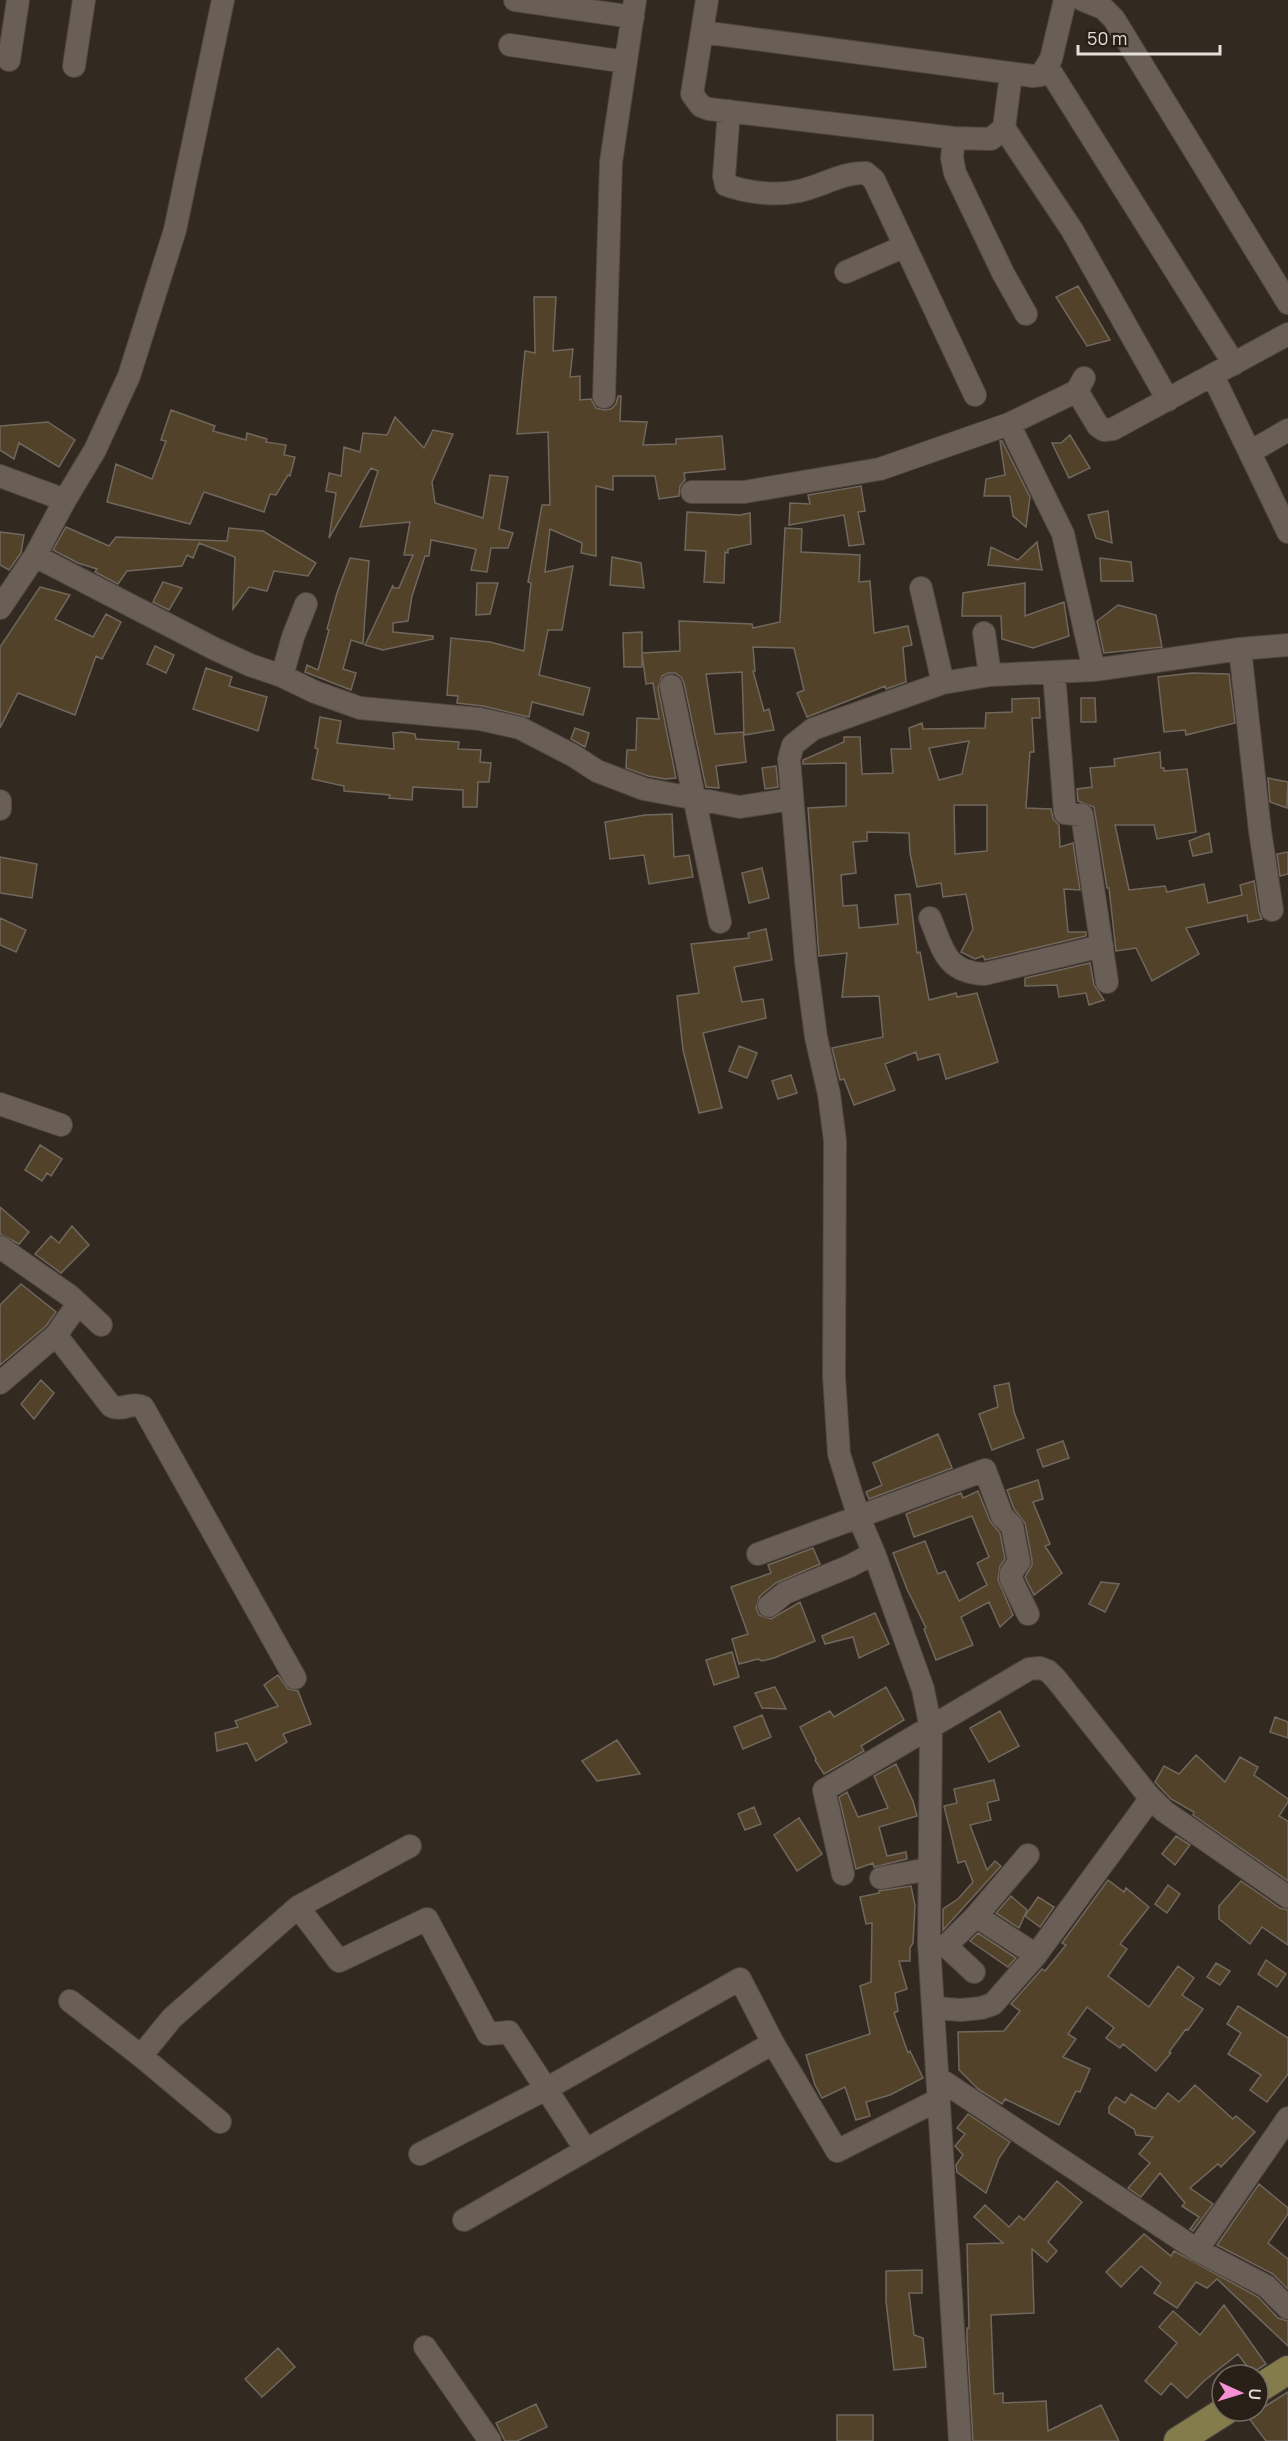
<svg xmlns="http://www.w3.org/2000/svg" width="1288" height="2441" font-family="Manrope,sans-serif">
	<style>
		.building { fill: #524229; stroke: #70685d; stroke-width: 1.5; fill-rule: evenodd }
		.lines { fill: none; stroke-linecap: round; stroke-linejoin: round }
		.minor-casing { stroke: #4f4740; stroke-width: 24 }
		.major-casing { stroke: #4f4740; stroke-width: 30 }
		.minor { stroke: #6a5f56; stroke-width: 22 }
		.major { stroke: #847c4b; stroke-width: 28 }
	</style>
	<rect width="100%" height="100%" fill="#322921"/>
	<path class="building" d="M1078,286L1110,340L1087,346L1056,297Z
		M534,297H556L553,351L573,349L570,377L580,376V400L591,399L596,408L604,410L611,409L616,404L618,396H621L620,421L647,422L643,445L676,444V439L722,436L725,469L684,473L685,480L680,486L679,496L659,499L655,476H613V490L596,486V556L581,553L582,543L550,529L545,572L573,566L562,630H548L539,675L590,688L583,715L532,702L529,717L483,706L457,703L458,696L447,695L451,638L490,642L524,651L531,583L528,582L542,505H550L548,432L517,434L525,351L535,353Z
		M171,410L215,426L213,431L246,440L247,433L267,439L266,442L286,445L284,455L295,457L290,476L288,475L276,495L270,494L264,512L204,492L190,524L107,502L116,464L152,479L166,441L161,440Z
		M395,417L424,448L433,430L453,434L432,482L435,503L483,518L490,475L508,477L499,529L513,533L508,548H491L487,572L471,570L476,549L431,540L429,556H425L412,596L408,621L393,623V632L433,636V639L383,650L365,645L393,585V588H399L413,555H404L410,522L360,527L378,471L371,468L329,538L336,493L326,491L329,473L341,476L344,447L360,452L363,433L387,435Z
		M48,422L75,440L59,467L19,443L14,459L0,450V426Z
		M1070,435L1090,468L1069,478L1052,443H1061Z
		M1000,441H1002L1030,497L1026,527L1013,516L1010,496H984L986,479L1005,475Z
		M861,486L865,511L858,512L864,544L849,546L844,515L789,525L790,503L810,504L808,495Z
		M1108,511L1112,543L1096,538L1088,515Z
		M687,512L740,515L750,513L751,544L728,549V553L725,552L724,583L704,582L706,551L685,550Z
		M66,527L109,546L116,537L227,541L229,528L263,531L316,563L308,576L274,571L267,591L249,587L233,609L235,557L199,543L193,558L187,555L182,566L127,571L118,584L95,572L97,569L78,563L53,550Z
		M785,528L802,529L801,552L860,555L859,582L870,581L874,633L908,626L912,645L903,647L906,682L886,689L885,686L807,717L797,693L804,690L794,648L753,647L755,671H753L764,711L769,709L774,730L744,735L742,672L706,674L715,734L743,732L746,762L716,766L719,788L706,787L684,683L681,677L675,673H668L662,676L658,688L676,778L665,779L648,776L626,768L627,750H636L637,718L659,719L653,683L646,684L642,653L680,651L679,621L752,624L753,628L780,622Z
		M0,532L24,535L21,553L9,570L0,565Z
		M1037,542L1042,570L988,565L991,547L1018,560Z
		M612,557L641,563L644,588L610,585Z
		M350,558L369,561L363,644L351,640L343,669L356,673L351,690L305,672L307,665L318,670L329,630L327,629L337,593Z
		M1100,558L1131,562L1133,581H1101Z
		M163,582L182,588L169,610L153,602Z
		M477,583H498L490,614L476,615Z
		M1025,583V616L1064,602L1069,636L1033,648L1002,639L1001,616H962L963,593Z
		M40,587L70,595L55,619L93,637L106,614L121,622L102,659L96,656L75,715L18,693L0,728V647Z
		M1118,605L1156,615L1162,647L1104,653L1097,621Z
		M642,632V667H624L623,633Z
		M155,646L174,655L166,673L147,664Z
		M206,668L232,677L229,686L267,697L258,731L193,709Z
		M1192,673L1229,674L1235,723L1186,735L1185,730L1164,732L1158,677Z
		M1039,698L1040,718H1032L1034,752H1030L1026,808L1051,809L1053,819L1059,825L1060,847L1073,843L1080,890L1064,889L1068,932H1086V936L985,960L983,956L975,959L961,952L973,929L966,894L943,897L941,883L917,887L910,853L909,833L867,832V841L853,842L856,873L841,875L843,906L857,905L859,928L898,924L895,895L910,894L917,953L920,952L929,1000L956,993L957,997L977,993L998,1062L946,1079L939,1054L918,1060L916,1052L885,1064L895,1090L854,1105L844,1079L840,1080L832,1048L883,1037L879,996L842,997L847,953L819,956L808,808L846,806V763L803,764V760L844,742V737H860L862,774L893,773L891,749H911L909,728L922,723L923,729L985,728L986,713L1012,712V699ZM969,741L962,774L939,780L929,748ZM954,805H987V851L955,854Z
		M1081,698H1095L1096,722H1081Z
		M320,717L341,721L337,743L394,749L393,733L402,732L415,734L416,739L459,742L458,749L481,750L480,762L491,763L489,782H478L477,807H463V790L413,787L412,800L389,798L390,795L344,791V786L312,779L318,749L315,748Z
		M575,728L589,733L585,747L571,739Z
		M1160,752L1161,768H1164V771L1187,769L1196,832L1157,839L1154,825H1115L1129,890L1165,886L1167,892L1204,884L1208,903L1242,895L1240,885L1254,881L1259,912L1262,919L1248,922L1247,915L1186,928L1199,954L1152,981L1136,948L1116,951L1109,888H1107L1095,813L1094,807L1078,801L1077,789L1092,787L1090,768L1115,766L1114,759Z
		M776,766L778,787L765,789L762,768Z
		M1268,778L1288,782L1287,808L1270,802Z
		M672,814L674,857L689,855L693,877L649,884L644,855L610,859L605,822L645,815Z
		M1209,833L1212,852L1193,856L1189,841Z
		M1288,852V874L1280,876L1277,854Z
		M0,857L37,864L32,898L0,893Z
		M762,868L769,898L749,903L742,873Z
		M0,918L26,930L16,952L0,945Z
		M766,929L772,960L734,967L742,1002L763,999L766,1018L703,1033L722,1108L699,1113L683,1050L677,996L699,993L691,944L749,938L748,933Z
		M1090,963L1094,985L1104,1000L1089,1005L1086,993L1059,997L1057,985L1025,986V978Z
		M739,1046L757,1053L747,1078L729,1071Z
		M791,1075L797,1093L778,1099L772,1081Z
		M40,1145L62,1159L51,1176L47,1173L42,1181L25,1170Z
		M0,1207L29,1232L19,1244L0,1234Z
		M72,1226L89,1245L61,1273L35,1254L51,1236L59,1243Z
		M21,1284L56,1312L46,1326L0,1365V1305Z
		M41,1380L54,1393L34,1419L21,1404Z
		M1009,1383L1014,1412L1024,1438L992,1450L979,1414L998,1407L994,1386Z
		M938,1434L952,1468L869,1499L866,1492L882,1485L873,1463Z
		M1063,1441L1069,1458L1043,1467L1037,1450Z
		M1038,1480L1043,1499L1033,1502L1050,1544L1045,1546L1062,1573L1034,1595L1025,1577L1032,1565V1560L1025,1523L1014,1509L1007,1490Z
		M978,1491L990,1521L1000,1533L1005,1559L1000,1566L998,1580L1013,1615L1000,1627L989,1602L961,1617L973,1645L936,1660L924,1629L926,1628L907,1589L893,1553L925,1541L938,1574L945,1571L959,1601L987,1585L977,1563L989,1557L972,1516L914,1537L906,1514L961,1493L963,1498Z
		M813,1548L820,1564L776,1583L760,1596L756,1608L759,1615L771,1619L800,1602L815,1641L774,1658L762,1661L758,1659L739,1664L732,1639L748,1634L731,1587L771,1573L768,1565Z
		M1101,1582L1119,1584L1105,1612L1089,1604Z
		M875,1613L889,1644L859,1658L853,1637L825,1644L822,1636Z
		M732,1652L739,1677L714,1685L706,1660Z
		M278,1675L288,1689L298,1691L311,1724L283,1734L287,1742L256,1761L247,1743L217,1751L215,1733L238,1727L235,1721L278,1706L264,1685Z
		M775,1687L786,1709L762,1708L755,1693Z
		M886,1687L904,1720L861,1746L864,1751L824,1774L815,1760L816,1759L800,1727L830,1711L834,1717Z
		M1000,1711L1019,1746L989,1762L970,1728Z
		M762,1715L771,1737L743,1749L734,1727Z
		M1275,1717L1288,1722V1738L1270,1732Z
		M617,1740L640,1774L597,1781L582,1761Z
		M1196,1755L1225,1782L1240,1757L1258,1767L1254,1775L1288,1799V1802L1279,1816L1288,1821V1881L1193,1815L1194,1812L1171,1799L1155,1782L1164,1766L1179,1774Z
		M896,1764L913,1801L917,1816L879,1827L887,1856L906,1852L907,1859L874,1867L873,1863L856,1869L839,1797L847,1792L858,1817L888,1808L874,1776Z
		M994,1780L999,1800L987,1803L991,1820L970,1825L987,1870L995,1861L1001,1866L943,1930V1909L958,1899L973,1882L965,1861L958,1863L944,1806L957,1803L954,1789Z
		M754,1807L761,1824L745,1830L738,1814Z
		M799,1818L822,1854L797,1871L774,1835Z
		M1176,1836L1190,1845L1175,1865L1162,1854Z
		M1108,1880L1124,1892L1126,1888L1149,1907L1120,1944L1127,1949L1108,1976L1149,2007L1178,1966L1194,1978L1182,1995L1203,2009L1188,2030L1186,2029L1169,2052L1171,2053L1156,2071L1123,2044L1120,2048L1106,2038L1114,2028L1087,2007L1068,2034L1076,2039L1063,2057L1090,2069L1080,2092L1076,2091L1059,2125L1005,2099L1002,2104L978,2089L959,2070L958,2032L1004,2031L1020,2011L1011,2004L1042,1969L1045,1971L1066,1945L1062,1943Z
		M1241,1881L1280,1908L1288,1910V1945L1262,1927L1250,1944L1219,1919V1906Z
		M1168,1885L1180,1894L1167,1913L1155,1904Z
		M911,1886L915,1905L913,1943L910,1948V1961H899L907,1989L895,1993L898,2011L894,2013L908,2053L910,2051L923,2078L890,2095L866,2102L870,2116L856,2120L845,2087L822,2098L815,2085L806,2055L870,2034L860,1986L871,1982L872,1923L866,1924L860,1897L879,1893V1891Z
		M1011,1896L1027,1910L1019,1928L996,1913Z
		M1038,1897L1054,1907L1040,1927L1025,1916Z
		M978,1933L1016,1958L1008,1967L970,1941Z
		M1266,1960L1286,1974L1277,1987L1258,1974Z
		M1216,1963L1230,1971L1220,1985L1207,1977Z
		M1238,2006L1288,2038V2074L1267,2102L1250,2090L1261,2075L1228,2054L1241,2033L1227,2024Z
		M1195,2085L1233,2119L1236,2116L1255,2132L1221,2167L1218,2164L1190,2188L1213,2204L1193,2231L1190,2229L1199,2217L1182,2206L1185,2203L1160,2173L1141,2197L1128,2188L1150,2163L1139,2154L1153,2137L1136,2135L1134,2129L1109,2113V2107L1116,2097L1125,2103L1131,2094L1155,2109L1168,2093L1179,2102Z
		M968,2114L1010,2142L999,2158L986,2193L957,2172L956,2165L963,2155L955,2146L965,2134L957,2128Z
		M1057,2181L1082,2202L1048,2242L1057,2251L1047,2262L1032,2249L1034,2313L991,2315L994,2394L1003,2393V2403L1046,2401L1048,2431L1101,2405L1119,2441H973L967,2340V2328H969L967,2244L1003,2243L974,2217L985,2205L1009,2227L1019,2216L1024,2220Z
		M1259,2184L1288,2208V2214L1268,2243L1288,2259V2289L1273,2274L1217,2245Z
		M1144,2234L1171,2256L1174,2251L1258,2297L1278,2318L1288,2321V2346L1217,2279L1207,2288L1196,2282L1177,2308L1154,2293L1161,2283L1141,2266L1121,2287L1106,2272Z
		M922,2270V2293H909L914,2335L923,2338L926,2367L894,2370L886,2301V2271Z
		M1224,2305L1266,2364L1252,2373L1238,2354L1204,2381L1187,2398L1171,2383L1161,2395L1145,2381L1177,2343L1159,2327L1173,2311L1200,2335Z
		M278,2348L295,2367L262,2397L245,2379Z
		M1288,2392V2441H1266L1248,2417Z
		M536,2404L547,2427L517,2441H505L496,2423Z
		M837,2415H873V2441H837Z"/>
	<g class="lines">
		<defs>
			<path id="minor" d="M515,0L633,17
				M707,0L692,94L701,106L709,109L954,138L991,139L1004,128L1011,74
				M1083,0L1103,8L1114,19L1288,303
				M702,32L1033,76L1041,75L1051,59L1065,0
				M510,45L626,62
				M9,60L18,0
				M74,66L84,0
				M1047,66L1234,364
				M729,111L724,176L726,185C748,193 777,196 799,191C822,186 843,172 866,173L874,180L975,395
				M1004,128L1072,230L1168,400
				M954,138L952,158L955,173L1003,273L1026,314
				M846,272L905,246
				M1213,376L1288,532
				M1084,378L1077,391L1098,426L1104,430L1113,429L1288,334
				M604,397L611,162L635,0
				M1009,424L1063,534L1094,670
				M1250,452L1288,430
				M0,476L65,500
				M692,492H744L880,469L1009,424L1077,391
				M35,556L215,649L250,665L282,676L315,692L360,708L480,719L520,728L574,756L597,771L644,789L740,807L791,799
				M921,588L943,683
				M0,608L35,556L65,500L95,450L129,376L175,230L223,0
				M984,633L990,675
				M1240,649L1260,831L1272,910
				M1054,673L1065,813L1082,815L1107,982
				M282,676L293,637L306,604
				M671,686L720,922
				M0,801V809
				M930,918C943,949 945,972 984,974L1102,946
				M0,1104L61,1125
				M0,1247L70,1296L101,1325
				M56,1335L111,1406C122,1412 131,1401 143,1407L295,1678
				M0,1383L56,1335L78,1304
				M758,1554L985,1470L1002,1516L1012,1526L1019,1562L1011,1573V1579L1028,1614
				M769,1606L785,1593L850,1566L874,1553
				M843,1874L824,1790L1029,1669L1040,1668L1048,1671L1056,1679L1147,1794L1164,1811L1288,1897
				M881,1878L928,1869
				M298,1907L339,1961L427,1919L488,2034L509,2032L586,2150
				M976,1916L1036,1955
				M933,1944L946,1946L974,1972
				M946,1946L976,1916L1028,1855
				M70,2001L141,2056L220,2122
				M933,2008L961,2010L981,2008L993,2004L1036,1955L1151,1798
				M141,2056L172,2018L298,1907L410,1846
				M938,2078L1197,2250L1266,2286L1288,2308
				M420,2154L546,2089L740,1979L773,2043L837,2151L938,2100
				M464,2220L773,2043
				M1197,2250L1288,2118
				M425,2347L490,2441
				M960,2441L929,1944L931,1729L923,1689L874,1553L859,1518L839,1454L834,1376L835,1141L829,1094L816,1037L806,961L789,759L793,745L813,729L943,683L990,675L1094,670L1240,649L1288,645"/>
			<path id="major" d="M1258,2389L1288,2370
				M1178,2441L1225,2411"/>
		</defs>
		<use href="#minor" class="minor-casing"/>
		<use href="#major" class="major-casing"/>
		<use href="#minor" class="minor"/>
		<use href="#major" class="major"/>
	</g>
	<g transform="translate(1240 2393) rotate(94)"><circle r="28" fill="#281f17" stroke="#746c65" stroke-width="1.5"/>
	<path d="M0-4.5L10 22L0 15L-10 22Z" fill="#f491d4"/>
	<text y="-9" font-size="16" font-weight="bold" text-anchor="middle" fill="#e5dfd9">U</text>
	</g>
	<path d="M1078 45v9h142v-9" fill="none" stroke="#e5dfd9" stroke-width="3"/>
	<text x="1087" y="45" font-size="18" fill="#e5dfd9" stroke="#281f17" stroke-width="4.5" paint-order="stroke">50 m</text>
</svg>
